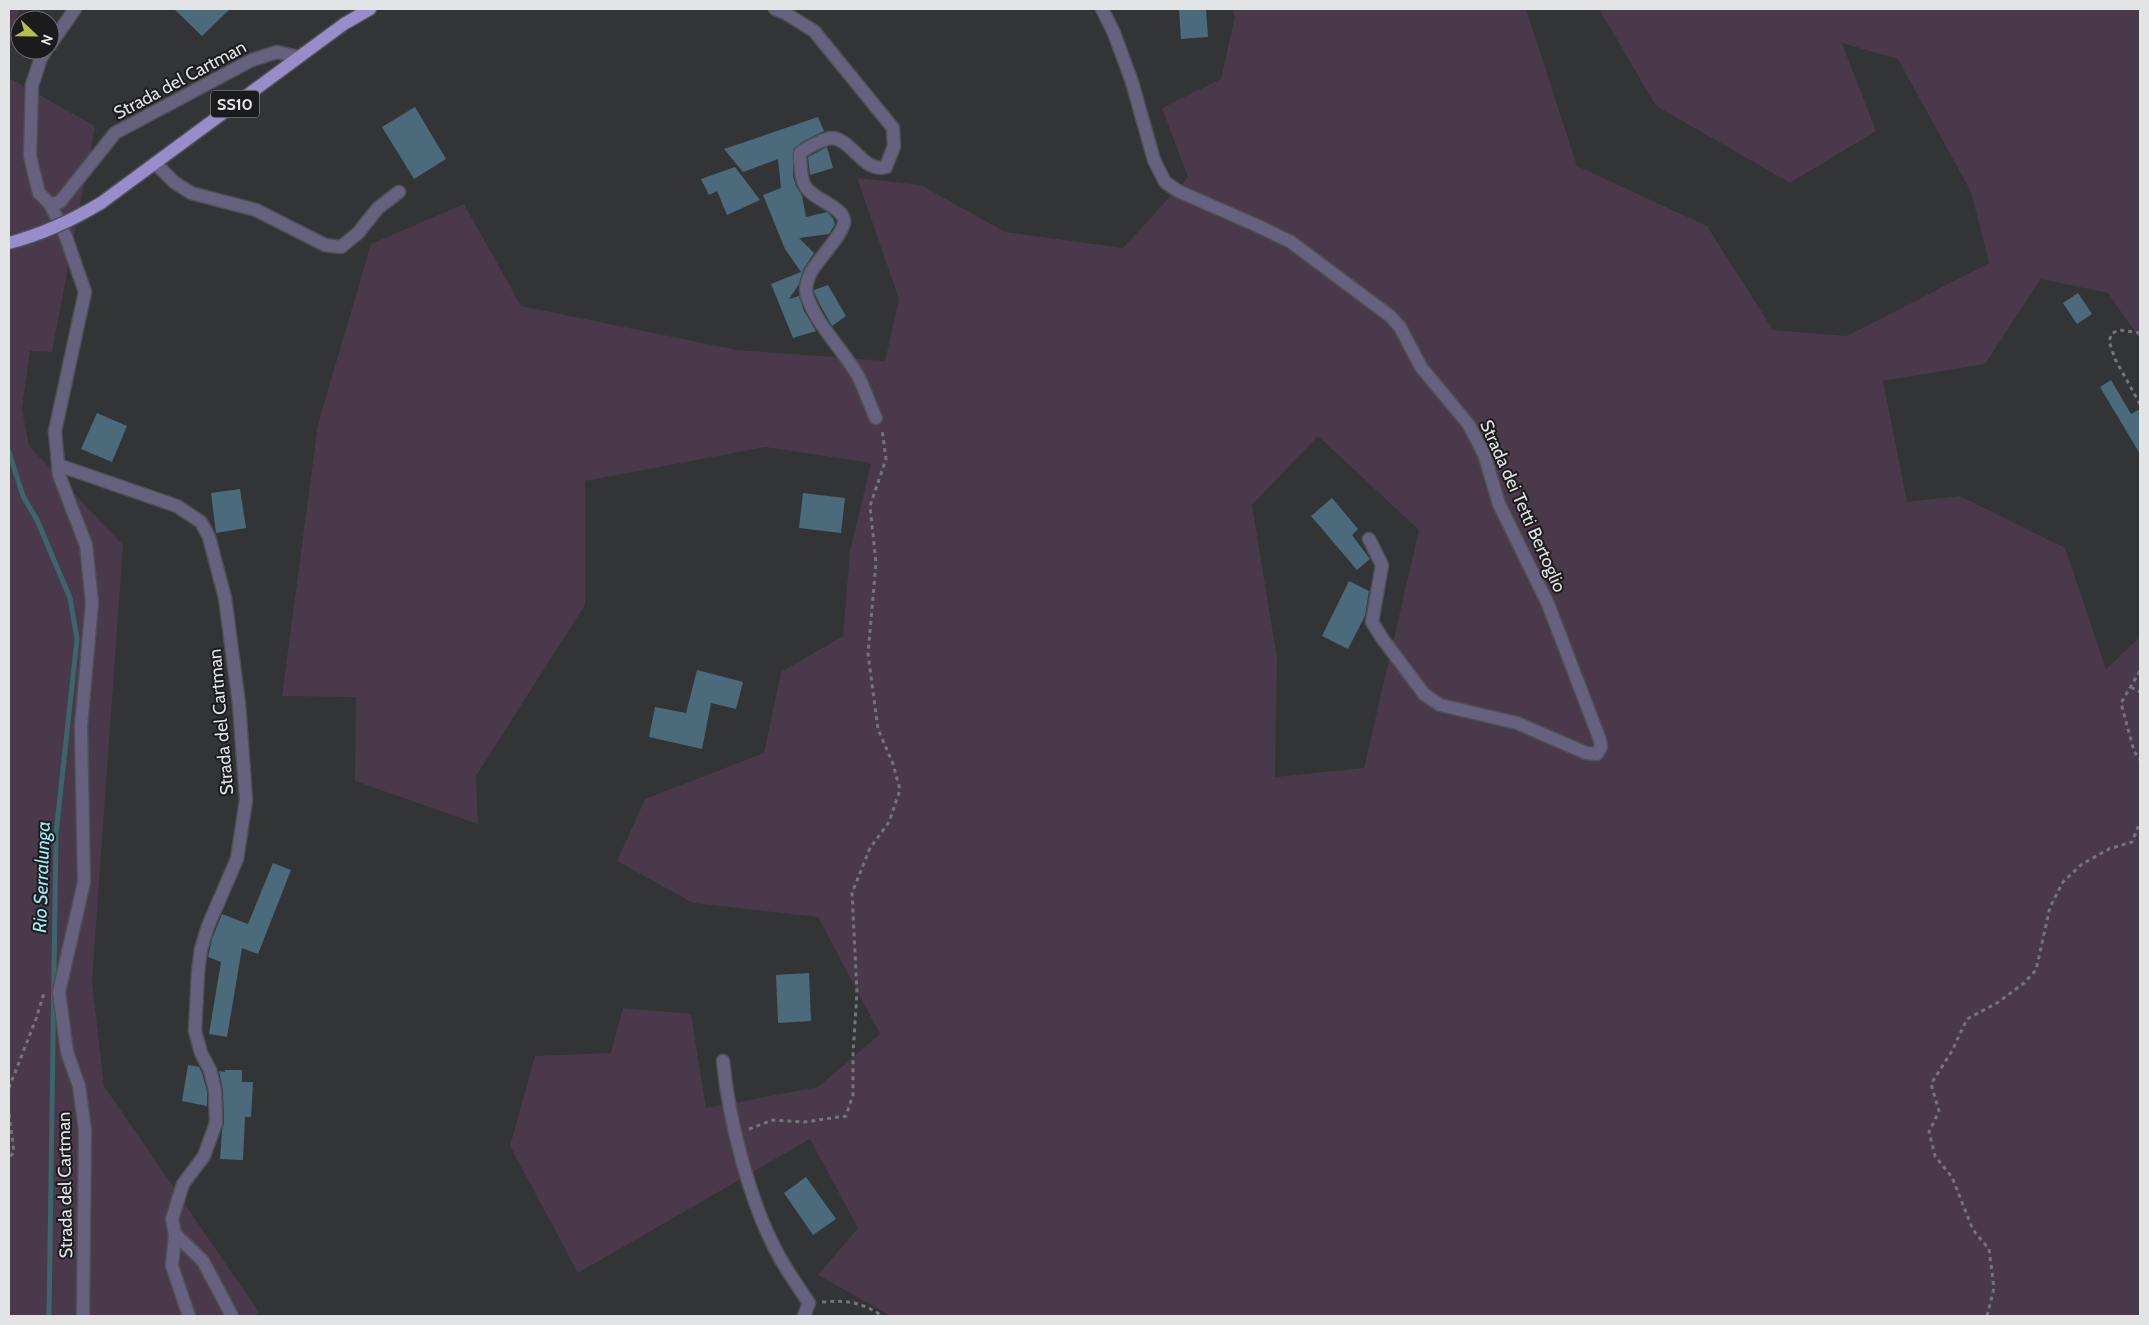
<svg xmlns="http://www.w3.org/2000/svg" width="2149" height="1325" font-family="Cabin,sans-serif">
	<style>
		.green { fill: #49394b; fill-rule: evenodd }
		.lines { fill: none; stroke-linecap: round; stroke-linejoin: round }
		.stream { stroke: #3c666b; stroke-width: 5 }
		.building { fill: #4b6b7d }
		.minor-casing { stroke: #4e5052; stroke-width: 15 }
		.major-casing { stroke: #4e5052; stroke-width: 15 }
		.path { stroke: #747577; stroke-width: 3; stroke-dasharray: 4 4; stroke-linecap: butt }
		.minor { stroke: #676180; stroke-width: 12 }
		.major { stroke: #998cca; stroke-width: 12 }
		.major-bridge-casing { stroke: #4e5052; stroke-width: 15; stroke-linecap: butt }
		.major-bridge { stroke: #998cca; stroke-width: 12 }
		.labels { text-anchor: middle; stroke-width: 4; stroke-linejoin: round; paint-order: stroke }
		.shield { fill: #1b1b1d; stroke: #a7a8aa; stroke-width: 1 }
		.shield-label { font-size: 16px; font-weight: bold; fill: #e3e4e6 }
		.street-label { font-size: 18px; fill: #e3e4e6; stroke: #1b1b1d }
		.water-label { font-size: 19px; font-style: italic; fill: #9eedf5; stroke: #1b1b1d }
	</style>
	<rect width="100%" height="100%" fill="#323436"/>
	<path class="green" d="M9,9H19L9,50Z
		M1232,9H1526L1577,166L1707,226L1773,330L1847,336L1989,263L1971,192L1898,59L1842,43L1876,131L1790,183L1656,106L1599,9H2140V339L2108,293L2041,279L1985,364L1883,381L1907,502L1960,496L2065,548L2106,669L2140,637V1316H891L818,1275L858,1228L810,1139L578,1273L510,1146L535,1056L611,1053L623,1008L691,1014L706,1108L818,1087L880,1034L818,917L693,903L617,861L645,799L764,753L781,672L843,636L850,551L871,463L765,447L585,481V605L476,776L478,824L355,781L356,697L282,696L318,424L371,244L464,204L521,306L737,350L885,361L899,299L857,178L921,185L1005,232L1123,248L1188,177L1162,108L1221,79L1235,16ZM1318,436L1419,530L1364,768L1275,777L1277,658L1252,505Z
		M9,78L95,126L52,352L30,351L22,409L29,446L123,545L92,981L104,1086L258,1311V1316H9Z"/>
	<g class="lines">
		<path class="stream" d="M9,452L23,496L37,520L70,598L77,639L56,834L49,1316"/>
	</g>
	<path class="building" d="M174,9H230L202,36Z
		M1179,9H1206L1208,37L1181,39Z
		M415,107L446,159L414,179L382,127Z
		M818,117L824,131L802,142L793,150V176L796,186L802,196L806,217L827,212L833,218L835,224L829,234L799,238L814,253L803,270L799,284L789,299L799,296L804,311L816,331L793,338L771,284L801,272L785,249L763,195L781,188L778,159L743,172L724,149Z
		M827,147L833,168L810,175L808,157Z
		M735,167L760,200L727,215L717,191L709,195L701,179Z
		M828,285L846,316L832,326L819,303L814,292V290Z
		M2078,293L2092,314L2077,324L2063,303Z
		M2111,380L2131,414L2140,409V454L2100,387Z
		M97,413L127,426L112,462L81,449Z
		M240,489L246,528L216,533L211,493Z
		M803,493L845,498L841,533L799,528Z
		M1332,498L1358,529L1352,535L1370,559L1357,570L1311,516Z
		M1349,581L1369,591L1365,616L1348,649L1322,636Z
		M697,670L743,682L736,709L711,703L702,749L649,737L655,707L686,713Z
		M273,863L291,870L258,954L242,948L227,1037L209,1034L221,962L208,957L212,939L222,914L248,924Z
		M809,973L811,1021L778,1023L776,975Z
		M188,1065L199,1067L202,1073L207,1091V1106L182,1101Z
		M225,1070H242V1082H253L251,1117H245L243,1160L220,1159L222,1131L224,1123L223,1090L219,1071L225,1072Z
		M806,1177L836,1219L813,1235L784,1193Z"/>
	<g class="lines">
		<defs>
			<path id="minor" d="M775,9L785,13L814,31L893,128L894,146L886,167C863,173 852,139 832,138C827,138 822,141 817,143C811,146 806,148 800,153V157C801,165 800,178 805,186C813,200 842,206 844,220C846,232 816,261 810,274C807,281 805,289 807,296C817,326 843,349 858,376C865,389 869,404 876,418
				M1102,9L1114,33L1132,82L1154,160L1165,182L1178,191L1258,226L1291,242L1390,316L1400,327L1421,367L1469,425L1484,454L1499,504L1548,604L1600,740L1601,747L1597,754L1586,753L1517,723L1440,705L1424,694L1382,638L1372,622L1382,565L1369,539
				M50,45L75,9
				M46,50L41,58L32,85L30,156L39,193L50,204L66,237L85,292L55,431L59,475L86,545L92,603L81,726L84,882L59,992L67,1052L79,1086L85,1130L83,1316
				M155,163L174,182L191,193L256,210L325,245L341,247L358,233L378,208L399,192
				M50,204L60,202L115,133L252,60L277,52L298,57
				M58,465L177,506L201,522L209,537L225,598L239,704L246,800L237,859L208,926L201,949L198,972L195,1031L201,1053L210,1070L215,1090L216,1123L204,1156L183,1184L172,1219L175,1234
				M723,1061C729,1121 750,1205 780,1258C789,1274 799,1288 809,1303L804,1316
				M189,1316L172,1266L175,1234L203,1261L232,1316"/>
			<path id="major" d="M101,203L344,24L370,9"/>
		</defs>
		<use href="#minor" class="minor-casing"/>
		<use href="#major" class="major-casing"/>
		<path class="path" d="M2140,333L2120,330L2112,333L2109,341L2115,359L2140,404
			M2140,671L2121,703L2134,751L2140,760
			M2131,687L2140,692
			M9,1088L36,1019L44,993
			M9,1114L14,1152L9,1158
			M749,1129L773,1120L804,1122L846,1116L853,1095V1054L857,992L852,893L870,848L889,822L900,790L893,764L878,729L868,654L876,563L870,506L886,459L882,429
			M822,1302C846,1300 862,1302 882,1316
			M1987,1316L1994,1288L1989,1249L1973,1230L1952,1177L1935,1156L1929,1132L1939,1111L1931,1084L1952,1051L1967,1019L1997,1003L2024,983L2036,970L2050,907L2063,882L2082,864L2109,849L2132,842L2140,822"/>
		<use href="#minor" class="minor"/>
		<use href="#major" class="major"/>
		<defs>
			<path id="major-bridge" d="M9,243C43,234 71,221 101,203"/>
		</defs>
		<use href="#major-bridge" class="major-bridge-casing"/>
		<use href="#major-bridge" class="major-bridge"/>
	</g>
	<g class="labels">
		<rect class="shield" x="211" y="90.5" width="48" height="27" rx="4"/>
		<g class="shield-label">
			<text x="235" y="110">SS10</text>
		</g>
		<g class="street-label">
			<text transform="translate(180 80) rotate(-28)" y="6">Strada del Cartman</text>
			<text transform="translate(1523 506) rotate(66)" y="6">Strada dei Tetti Bertoglio</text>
			<text transform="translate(221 722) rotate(-95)" y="6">Strada del Cartman</text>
			<text transform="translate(65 1185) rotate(-91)" y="6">Strada del Cartman</text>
		</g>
		<g class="water-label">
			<text transform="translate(41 877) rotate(-88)" y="7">Rio Serralunga</text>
		</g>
	</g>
	<rect width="2149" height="1325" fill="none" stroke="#e3e4e6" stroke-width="20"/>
	<g transform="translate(35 35) rotate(112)"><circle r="24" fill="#1b1b1d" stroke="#6b6b6d"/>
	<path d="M0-4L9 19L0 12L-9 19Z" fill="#b4c24a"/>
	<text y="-8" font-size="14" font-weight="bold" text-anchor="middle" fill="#e3e4e6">N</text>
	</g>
</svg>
